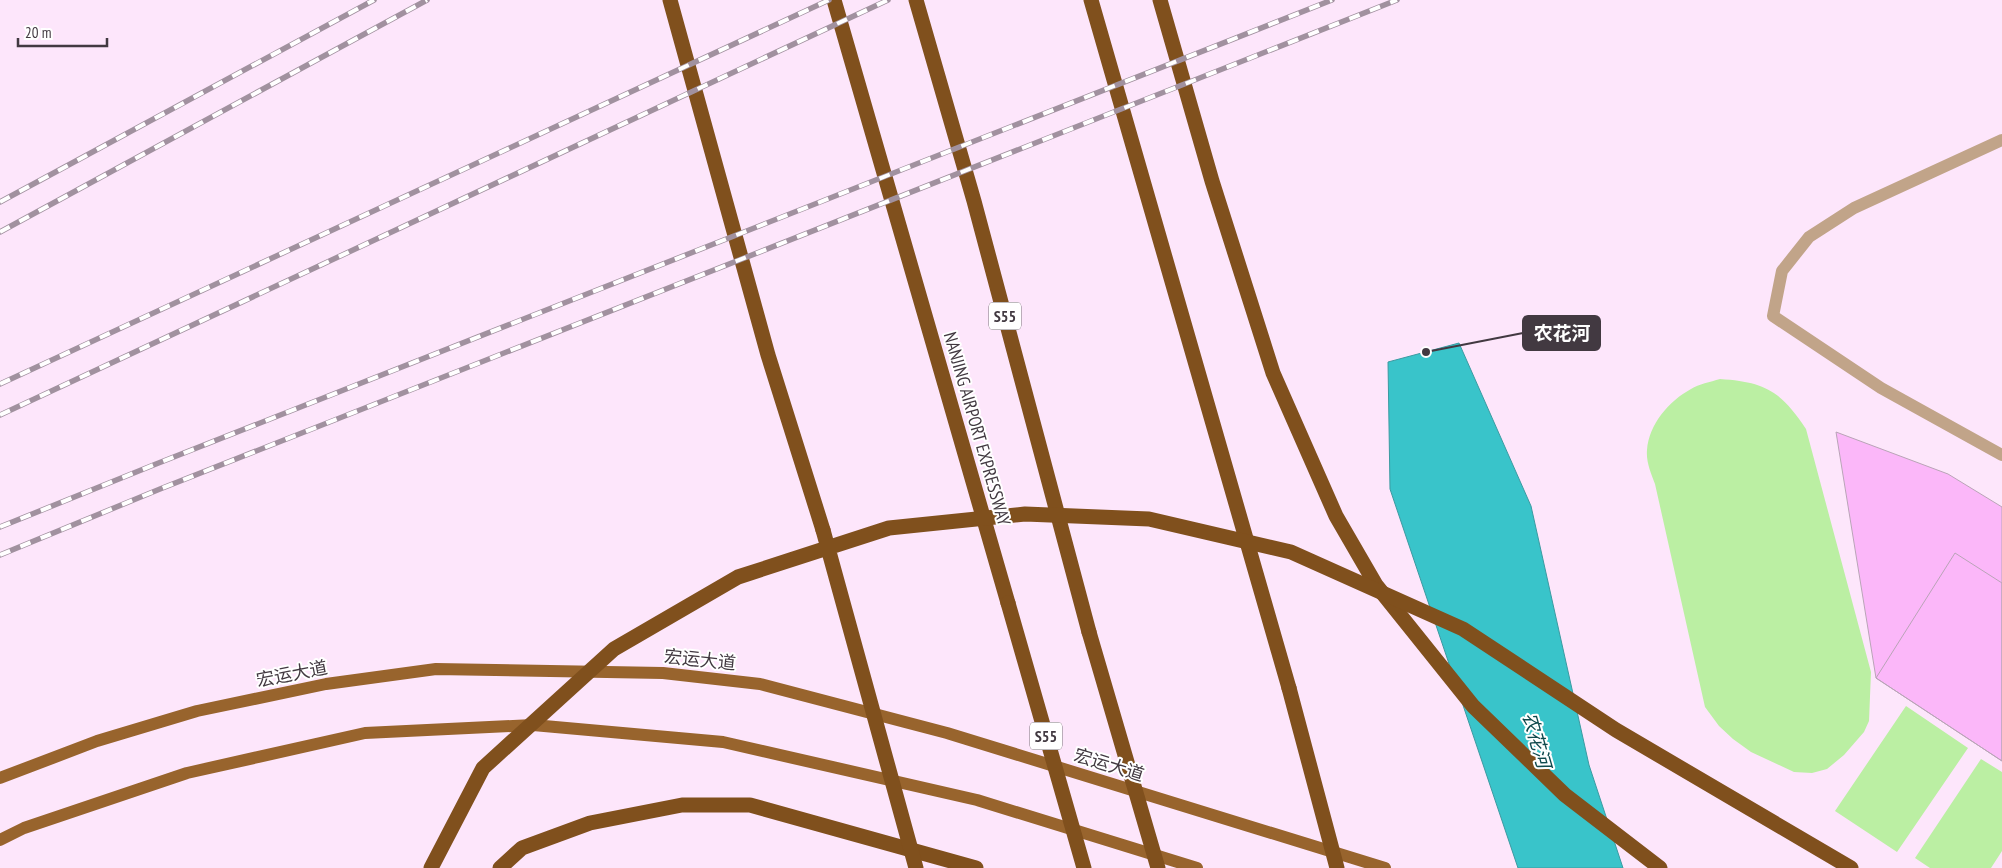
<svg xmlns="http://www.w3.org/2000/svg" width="2002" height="868" font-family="'PT Sans Narrow','Noto Sans SC',sans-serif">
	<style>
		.green { fill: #bbefa3 }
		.water { fill: #39c4ca; stroke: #3c9aa1 }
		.building { fill: #fbb7f9; stroke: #b9a4b7 }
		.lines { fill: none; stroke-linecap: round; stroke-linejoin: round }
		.minor { stroke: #c1a489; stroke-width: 12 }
		.major { stroke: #98642d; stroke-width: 12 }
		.highway { stroke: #80501d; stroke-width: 15 }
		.rail-casing { stroke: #a1919f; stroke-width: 5.5 }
		.rail { stroke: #fff; stroke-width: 4; stroke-dasharray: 11; stroke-linecap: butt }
		.highway-bridge { stroke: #80501d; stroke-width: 15 }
		.labels { text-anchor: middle; stroke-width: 4; stroke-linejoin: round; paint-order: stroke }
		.shield { fill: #fff; stroke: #7b747a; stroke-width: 1 }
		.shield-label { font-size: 16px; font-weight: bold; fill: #423941 }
		.street-label { font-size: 18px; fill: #423941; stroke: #fff }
		.water-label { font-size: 19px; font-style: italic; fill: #0f4a4d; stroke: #fff }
		.leader { fill: none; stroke: #423941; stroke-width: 2 }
		.callout-dot { fill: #423941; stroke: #fff; stroke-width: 2 }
		.callout { fill: #423941; stroke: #423941; stroke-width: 2 }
		.callout-label { font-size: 19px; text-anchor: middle; font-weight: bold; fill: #fff }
	</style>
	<rect width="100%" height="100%" fill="#fde6fb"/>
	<path class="green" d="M1720,379C1765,382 1781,391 1806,429L1871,672L1869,721L1864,732L1844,755L1827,769L1812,773L1794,772L1751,752L1733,739L1719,726L1705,707L1655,484C1651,473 1646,462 1647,450C1649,424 1669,401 1691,389C1699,384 1710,382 1720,379Z
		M1906,706L1968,748L1897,852L1835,811Z
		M1981,759L2002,772V851L1991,868H1930L1915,858Z"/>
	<path class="water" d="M1459,343L1531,506L1589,765L1623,868H1518L1390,489L1388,362Z"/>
	<path class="building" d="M1836,432L1948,474L2002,507V761L1876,678Z
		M1955,553L2002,583V761L1876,678Z"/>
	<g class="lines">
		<path class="minor" d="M2002,140L1854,208L1809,237L1782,271L1773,316L1881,388L2002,455"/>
		<path class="major" d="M0,778L97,741L197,711L326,684L436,669L663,673L760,684L947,733L1385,868
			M0,840L24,828L187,773L365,733L533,725L723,742L977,800L1197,868"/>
		<path class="highway" d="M670,0L768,355L823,530
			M834,0L1008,603
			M916,0L974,201L1089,632
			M1091,0L1289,688
			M1160,0L1212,181L1273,373L1336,516L1376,585L1473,706L1565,795L1660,868
			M500,868L522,848L590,823L682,805H750L976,868"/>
		<defs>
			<path id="rail" d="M0,202L374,0
				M0,232L427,0
				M0,384L829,0
				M0,415L888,0
				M0,527L156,464L1332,0
				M0,555L160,489L1397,0"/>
		</defs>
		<use href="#rail" class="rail-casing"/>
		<use href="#rail" class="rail"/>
		<path class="highway-bridge" d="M823,530L916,868
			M1008,603L1084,868
			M1089,632L1158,868
			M1289,688L1337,868
			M431,868L483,768L614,649L738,577L889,528L1025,514L1149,519L1291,552L1463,629L1616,730L1851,868"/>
	</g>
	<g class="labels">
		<g class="shield">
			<rect x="989" y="302.5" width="32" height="27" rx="4"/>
			<rect x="1030" y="722.5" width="32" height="27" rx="4"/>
		</g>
		<g class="shield-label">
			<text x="1005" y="322">S55</text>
			<text x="1046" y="742">S55</text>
		</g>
		<g class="street-label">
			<text transform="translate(977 429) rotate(74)" y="6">NANJING AIRPORT EXPRESSWAY</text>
			<text transform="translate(700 660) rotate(6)" y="6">宏运大道</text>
			<text transform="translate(292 674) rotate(-11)" y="6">宏运大道</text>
			<text transform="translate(1109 765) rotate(17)" y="6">宏运大道</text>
		</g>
		<g class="water-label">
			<text transform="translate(1537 740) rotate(74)" y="7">农花河</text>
		</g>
	</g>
	<path class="leader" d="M1426 352L1523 333"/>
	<circle class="callout-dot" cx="1426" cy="352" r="5"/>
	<rect class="callout" x="1523" y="316" width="77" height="34" rx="5"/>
	<g class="callout-label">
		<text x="1562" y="340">农花河</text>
	</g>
	<path d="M18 38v8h89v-8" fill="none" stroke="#423941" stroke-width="2.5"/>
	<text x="25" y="38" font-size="15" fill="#423941" stroke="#ffffff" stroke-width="4" paint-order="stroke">20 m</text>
</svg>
